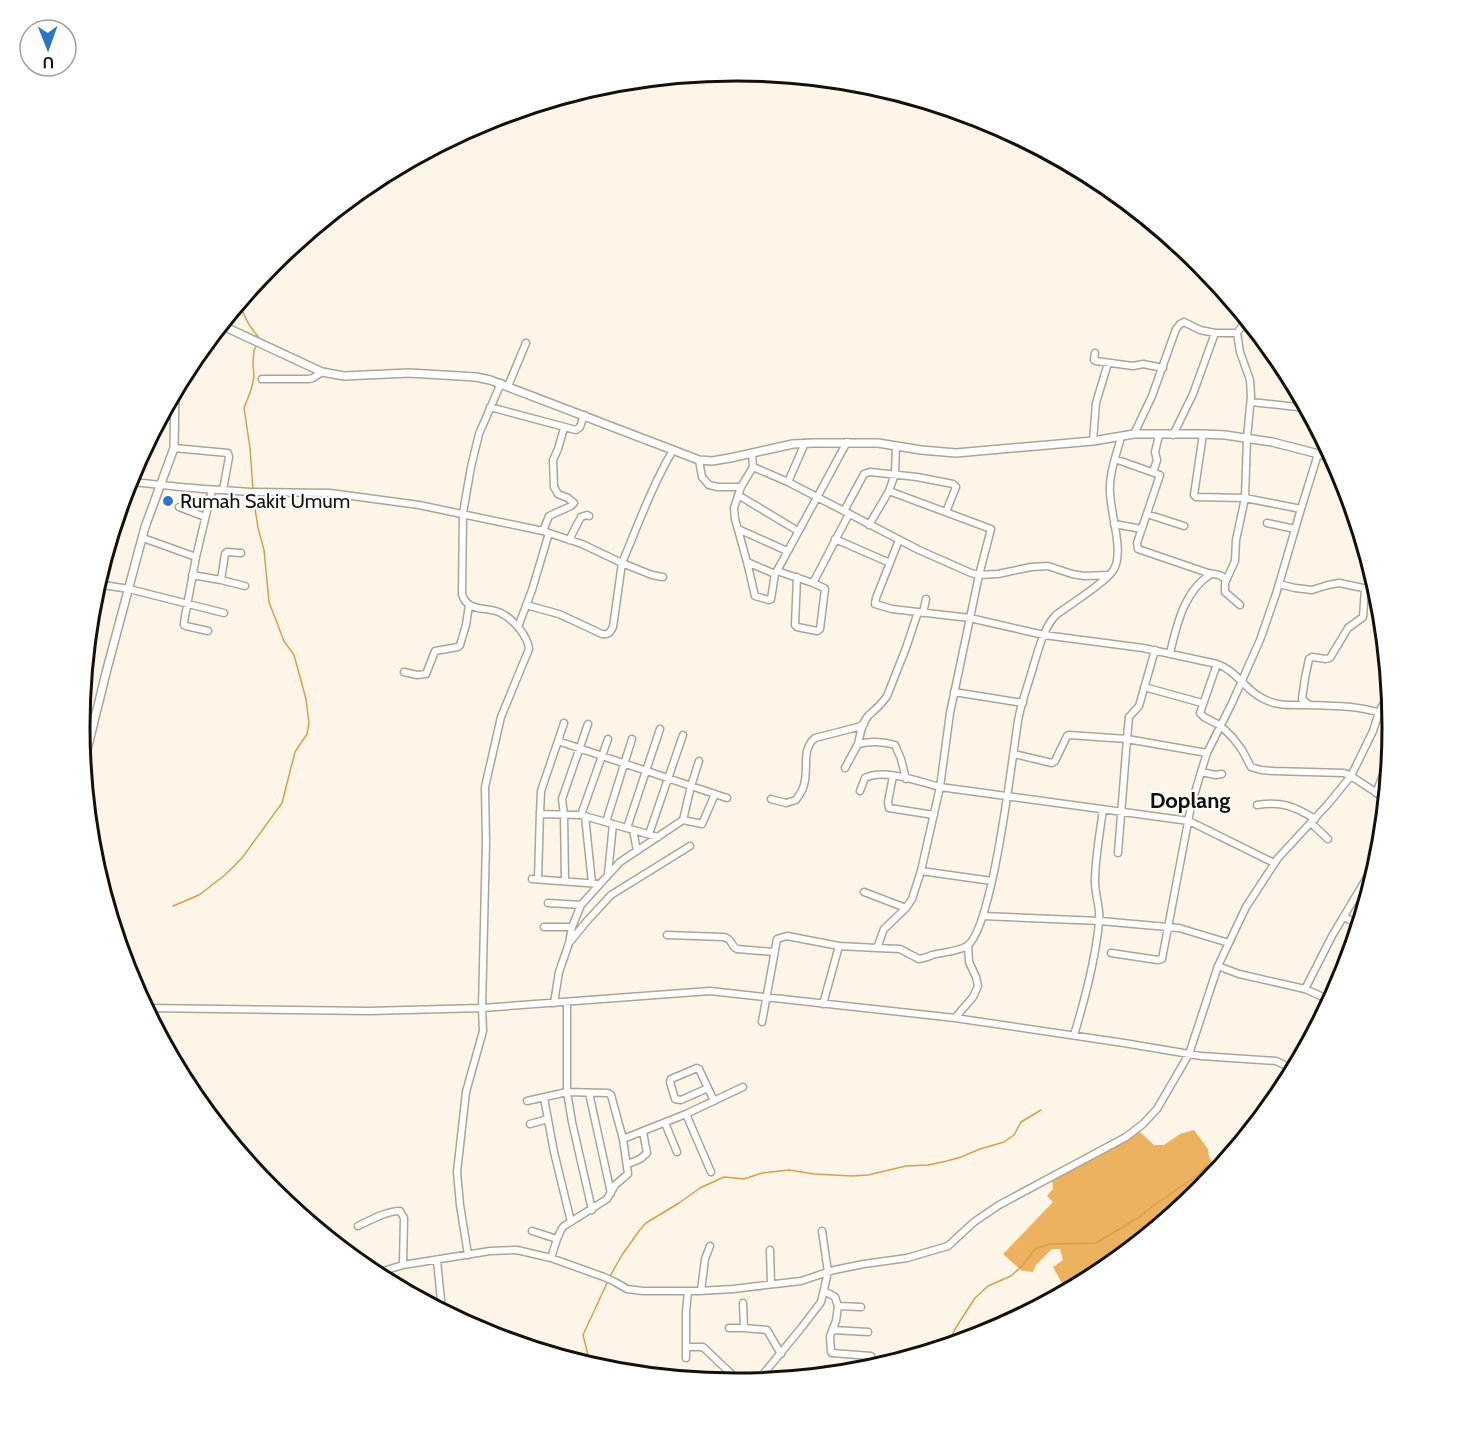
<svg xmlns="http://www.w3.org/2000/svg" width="1473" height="1455" font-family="Cabin,sans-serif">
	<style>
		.forest { fill: #ecb25f }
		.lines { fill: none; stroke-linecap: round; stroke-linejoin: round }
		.stream { stroke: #d89f4b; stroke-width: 1.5 }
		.minor-casing { stroke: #aea496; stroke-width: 9 }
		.tertiary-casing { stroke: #aea496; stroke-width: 10 }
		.minor { stroke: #fff; stroke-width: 6 }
		.tertiary { stroke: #fff; stroke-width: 7 }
		.poi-dot { fill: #2e75c6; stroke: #fff; stroke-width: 2 }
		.labels { text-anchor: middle; stroke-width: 4.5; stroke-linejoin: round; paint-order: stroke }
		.poi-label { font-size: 20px; fill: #14110c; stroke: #fff; text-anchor: start }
		.quarter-label { font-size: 22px; font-weight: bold; fill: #14110c; stroke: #fff }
		.rim { fill: none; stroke: #14110c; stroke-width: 3 }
	</style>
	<rect width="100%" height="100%" fill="#fef5e9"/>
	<path class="forest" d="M1194,1130L1208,1149L1209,1156L1215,1168L1222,1167L1201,1192L1101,1274L1067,1292L1053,1267L1063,1260L1060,1249H1052L1036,1265L1033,1272L1022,1271L1003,1254L1053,1202L1047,1196L1053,1189L1052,1179L1098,1148L1140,1132L1154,1145H1164L1180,1134Z"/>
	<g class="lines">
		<path class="stream" d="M240,302C243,315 249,327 258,336V338
			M253,490L250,448L244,408L251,390L254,377L253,363L254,350L257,345
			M173,906L199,895L225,875L242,858L282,803L295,752L307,734L309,723L306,699L294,655L284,641L269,602L264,550L258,528L253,495
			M609,1278L622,1255L639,1231L646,1223L679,1203L700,1188L724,1177L744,1179L762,1173L789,1170L814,1174L852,1176L868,1175L906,1166L928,1165L947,1161L961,1157L980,1149L1004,1142L1014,1135L1021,1122L1041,1110
			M947,1347L955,1329L975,1298L988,1286L1011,1276L1023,1265L1035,1249L1050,1244L1096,1243L1138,1218L1157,1203L1198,1175L1207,1165
			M591,1367L583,1335L607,1283"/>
		<defs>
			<path id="minor" d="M1237,333L1240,352L1250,380L1251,396L1247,438L1245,498L1236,540L1235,561L1225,583V592L1240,605
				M1095,353L1094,360L1096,361L1133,366L1143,364L1163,368
				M262,379H309L313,378L322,372
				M508,386L526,343
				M1251,402L1307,408
				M490,407L576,430L580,427L584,415
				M1134,434L1152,396L1176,329L1180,324L1184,322L1200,330L1215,333H1237L1242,326L1246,317
				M1203,434L1194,495L1196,497L1245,498L1301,509
				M1173,435L1193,394L1215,333
				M1093,441L1096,403L1108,363
				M174,448L228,453L229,457L223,490L250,492L330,493L419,505L543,531L582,544L622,563L613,627C610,633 608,635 602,634L559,614L526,605
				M752,454L753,467L741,487L734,508L735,519L747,562L775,574L777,571L813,583L849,514
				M1115,459L1160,475L1137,543L1138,549L1208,573L1219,575L1227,579
				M699,460L702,477L709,485L718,487H741
				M753,467L788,482L919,550L971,573L979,575L970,618L1044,635L1143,648L1217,664L1200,713L1204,717L1221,726L1233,738L1242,750L1251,767L1261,770L1273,771L1344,773L1351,776L1386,799
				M1153,472L1157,460L1155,452L1159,435
				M128,482C160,484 191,489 223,490
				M788,482L805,443
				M889,491L991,529L979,575L998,574L1031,567L1048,566L1072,574L1084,576L1108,575
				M738,495L798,531
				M179,507L205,517
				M844,511L864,474L870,472L917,477L953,484L956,487L946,512
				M1147,514L1184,526
				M1267,523L1295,529
				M1114,524L1142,529
				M869,525L889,491L895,474L896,446
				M738,529L787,551
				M543,531L549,516L571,506L574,503L568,498L558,494L554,487L553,460L558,449L564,428
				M143,538L196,557
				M835,539L890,563
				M569,540L581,517L587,515L589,516
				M899,540L876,598L875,604L892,609L970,618L950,713L940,787L921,871L912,899L906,908L884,929L877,948L900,949L919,959C924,958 928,957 932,955C943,952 957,952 967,946C993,928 1012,758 1018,721C1021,702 1029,683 1034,664C1039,648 1044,627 1056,615C1069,605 1108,581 1114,569C1125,550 1108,508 1110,486C1110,470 1117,453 1121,437
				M747,562L755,596L769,600L771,599L775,574
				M777,571L847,442
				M192,575L221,580L245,586
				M663,577L652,575L622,563C638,525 652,486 673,450
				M797,577L795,625L797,627L817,631L820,629L825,589L824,588L813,583
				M221,580L225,554L227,552L241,553
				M97,584L129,589L224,613
				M1279,584L1295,588L1312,590L1328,585L1339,583L1378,591
				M923,613L926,599
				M518,627L532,590L549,533
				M208,631L186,626L184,625V622L196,557L212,490
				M1170,653C1177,624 1184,591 1211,574
				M1217,664C1239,671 1247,696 1274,703C1284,706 1295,705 1306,705C1335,706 1366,705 1393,718
				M404,672L417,675L426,674L435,651L458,647L460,645L466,625L469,605
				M1144,687L1202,703
				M954,692L1023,703
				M1309,705L1302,699L1305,678L1309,659L1312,657L1326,659L1330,658L1348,628L1363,617L1365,588
				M558,741L564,723
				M858,744C860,735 862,722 869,715C876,709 882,704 887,696L906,648L918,612
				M1014,754L1052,763L1055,761L1067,736L1069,735L1127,739L1129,717L1139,706L1155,650
				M845,768L858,744C871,741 882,741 895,745L901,759L906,779
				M1201,772L1216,775L1222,774
				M893,776L888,802L889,808L934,815
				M860,791L865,778C884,768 920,782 940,787L1189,821L1274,863
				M1376,793L1391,755
				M771,799L786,803L796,800C798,796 802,792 803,788C810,771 800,750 815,738L858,727L864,724
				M1257,805C1281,801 1294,806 1315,819
				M581,815L608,739
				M585,816L592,883
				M683,820L702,824L715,794
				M606,822L632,739
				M1311,823L1328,839
				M627,828L660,729
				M633,830L637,851
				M649,834L683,735
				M658,837L581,815L540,814L541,791L558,741L691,786L699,761
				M1118,853L1127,739L1207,753
				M921,871L992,881
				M608,874L613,824
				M532,879L600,884L581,905
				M538,879L540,811
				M565,881L564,815L562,799L588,724
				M600,884L620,862L683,820L691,786L727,798
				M864,892L906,908
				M548,903L581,905L572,927
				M983,916L1100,921L1179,928L1229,943
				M1344,917L1360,925
				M544,927H572L569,943L559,972L554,1003
				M667,935L723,937C734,939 729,945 737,949L774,952
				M569,943L587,921L611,895L690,846
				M1111,953L1158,960L1162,959L1191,806L1201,772L1207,753L1232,703L1260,640L1276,594L1301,509L1318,454
				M1218,966L1239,974L1305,989L1332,1001
				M1305,989L1332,936L1381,854
				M567,1002V1092L572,1122L592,1210
				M823,1004L839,946L877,948
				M145,1008L369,1011L444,1009L482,1008L710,991L955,1018L1124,1043L1201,1056L1276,1061L1295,1070
				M955,1018L973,997L978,986L976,977L969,962L968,945
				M762,1022L777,939L787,936L839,946
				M1074,1035C1085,999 1095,961 1099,923C1101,909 1095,896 1095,882C1095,858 1100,833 1103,809
				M708,1088L681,1100L675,1099L670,1082L671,1079L697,1068L699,1069L714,1101
				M589,1093L611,1193
				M544,1098L554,1152L571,1222
				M527,1101L567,1092L608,1093L611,1095L623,1139
				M686,1114L711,1172
				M665,1123L677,1152
				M530,1124L548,1119
				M628,1164L640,1159L647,1153L643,1132
				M358,1226C371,1220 386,1211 400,1211L404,1218L403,1265
				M532,1231L557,1239
				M770,1250L771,1284
				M468,1255L460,1205L457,1172L466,1092L483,1031L482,1008L486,842L485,787L501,717L529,649C528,636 513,619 501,613C487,606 467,613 462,594L463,513L471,467L479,434L501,383
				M551,1258L557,1239L561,1230L564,1226L607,1199L615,1185L628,1174L623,1139L686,1114L743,1087
				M437,1261L442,1310
				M373,1274L403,1265L490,1251L517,1250L551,1258L604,1277L615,1282L627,1289L643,1291H699L733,1289L801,1281L834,1270L864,1264L907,1258L948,1246L974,1222L999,1205L1126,1137L1143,1124L1157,1109L1189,1054L1218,966L1246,907L1278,858L1328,804L1351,776L1373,731L1379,712L1390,692
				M701,1291L705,1259L710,1246
				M824,1291L835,1297L838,1306L836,1321L830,1336L831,1352L832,1353L871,1356
				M743,1303L744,1328L767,1330L781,1354
				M838,1306L861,1307
				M729,1328H744
				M833,1330L868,1332
				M686,1347H703L742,1384
				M686,1358V1312L688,1291
				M756,1383L802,1327L821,1302L828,1272L822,1231"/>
			<path id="tertiary" d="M221,325L322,372L344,376L409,373L476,377L490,380L699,460L712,461L730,458L793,444L814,443H878L921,450L956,453L1093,441L1134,434H1203L1225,435L1272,442L1334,458
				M83,766L107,669L145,527L174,448L175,392"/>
		</defs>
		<use href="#minor" class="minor-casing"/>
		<use href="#tertiary" class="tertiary-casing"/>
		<use href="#minor" class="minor"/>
		<use href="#tertiary" class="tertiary"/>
	</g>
	<circle class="poi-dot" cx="168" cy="501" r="6"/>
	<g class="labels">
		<g class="poi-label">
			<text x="180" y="508">Rumah Sakit Umum</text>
		</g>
		<g class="quarter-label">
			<text x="1190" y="808">Doplang</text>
		</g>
	</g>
	<path d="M0 0H1473V1455H0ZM90 727a646 646 0 1 1 1292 0a646 646 0 1 1-1292 0Z" fill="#fff" fill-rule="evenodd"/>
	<path class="rim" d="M90 727a646 646 0 1 1 1292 0a646 646 0 1 1-1292 0Z"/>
	<g transform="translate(48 48) rotate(179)"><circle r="28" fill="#ffffff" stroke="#a1a09e" stroke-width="1.5"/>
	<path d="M0-4.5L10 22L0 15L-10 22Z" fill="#2e75c6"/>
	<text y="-9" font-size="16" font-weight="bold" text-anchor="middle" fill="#14110c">U</text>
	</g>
</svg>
